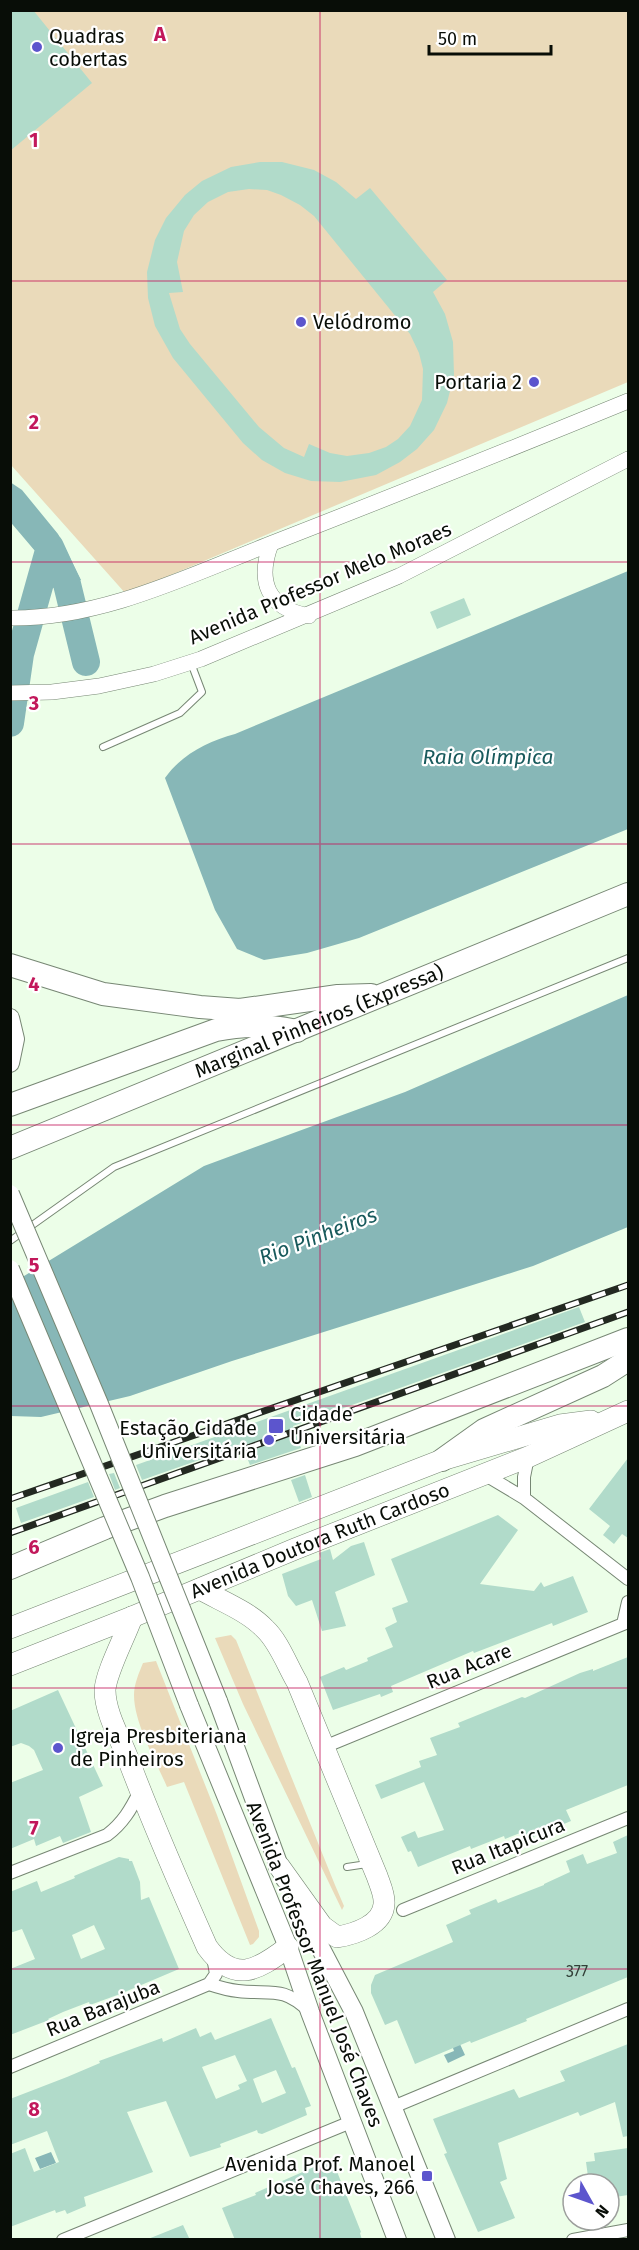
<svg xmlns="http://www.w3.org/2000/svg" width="639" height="2250" font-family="'Fira Sans',sans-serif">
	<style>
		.green { fill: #eadaba }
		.water { fill: #87b7b7 }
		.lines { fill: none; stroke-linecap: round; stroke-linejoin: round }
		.river { stroke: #87b7b7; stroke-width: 28 }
		.building { fill: #b1dbca; fill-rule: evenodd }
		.service-casing { stroke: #778774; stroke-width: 8 }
		.minor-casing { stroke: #778774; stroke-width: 14 }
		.tertiary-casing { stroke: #778774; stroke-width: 16 }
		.secondary-casing { stroke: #778774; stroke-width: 20 }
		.trunk-casing { stroke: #778774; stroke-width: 22 }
		.motorway-casing { stroke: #778774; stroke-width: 24 }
		.service { stroke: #fff; stroke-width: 6 }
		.minor { stroke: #fff; stroke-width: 12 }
		.tertiary { stroke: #fff; stroke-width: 15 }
		.secondary { stroke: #fff; stroke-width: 18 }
		.trunk { stroke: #fff; stroke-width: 21 }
		.motorway { stroke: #fff; stroke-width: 22 }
		.rail-casing { stroke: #232921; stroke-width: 7 }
		.rail { stroke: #fff; stroke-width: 4.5; stroke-dasharray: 14; stroke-linecap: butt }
		.secondary-bridge-casing { stroke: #778774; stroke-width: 20; stroke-linecap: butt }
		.secondary-bridge { stroke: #fff; stroke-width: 18 }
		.grid { fill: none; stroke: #c2185b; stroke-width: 1.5; stroke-opacity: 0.55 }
		.poi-dot { fill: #5c55cd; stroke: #fff; stroke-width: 2 }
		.labels { text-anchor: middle; stroke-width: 4.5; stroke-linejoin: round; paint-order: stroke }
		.number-label { font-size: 16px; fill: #324038 }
		.poi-label { font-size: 20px; fill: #080d07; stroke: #fff; text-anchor: start }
		.street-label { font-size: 20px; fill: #080d07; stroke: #fff }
		.water-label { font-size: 21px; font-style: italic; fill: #185a5c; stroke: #fff }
		.grid-label { font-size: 20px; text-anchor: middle; font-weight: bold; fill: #c2185b; stroke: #fff; stroke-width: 4.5; stroke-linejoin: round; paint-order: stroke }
	</style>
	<rect width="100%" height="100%" fill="#ecfee8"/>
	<path class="green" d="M10,11H628V382L126,594L11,465Z
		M231,1635L236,1640L335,1885L344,1906L342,1910L243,1704L215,1638Z
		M156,1661L217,1815L259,1931V1937L253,1944L250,1945L184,1782L167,1787C156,1761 134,1723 134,1695C134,1684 139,1673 143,1663Z"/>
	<path class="water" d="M10,482L22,490L58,534L81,580L52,588L43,561L11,519Z
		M628,571V829L359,938L307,953L264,960L237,949L215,910L165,778C181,755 208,741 235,734Z
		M628,995V1227L533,1266L232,1361L130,1396L41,1417L11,1416V1284L204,1166L405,1092Z
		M459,2042L465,2055L448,2063L444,2055L454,2051L452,2045Z
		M51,2152L56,2163L40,2169L35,2158Z"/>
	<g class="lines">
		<path class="river" d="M10,500L50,547L67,584L86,662
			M10,723L20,654L50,547"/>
	</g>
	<path class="building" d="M10,10H33L92,83L10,151Z
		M260,162H282L314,170L336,182L356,199L370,188L447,280L433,292L445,314L453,342L454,375L447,403L434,430L417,449L400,462L376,475L340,482L311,481L285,473L262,460L243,443L173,358L155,326L148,298L147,272L155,240L166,218L185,195L202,181L231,167ZM249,189L267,190L281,195L300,205L314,216L410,334L419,353L423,369L422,400L410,426L398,439L386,447L369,453L347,456L330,453L309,444L304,457L284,448L259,427L190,344L180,329L169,293L183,292L177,262L184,231L194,215L208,202L228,192Z
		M464,598L471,615L437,629L430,612Z
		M579,1307L585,1322L293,1426L301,1448L250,1465L242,1445L142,1480L136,1465Z
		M628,1458V1538L622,1534L614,1544L603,1535L610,1526L589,1509Z
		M114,1473L120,1488L115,1490L109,1474Z
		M305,1475L312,1497L299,1502L291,1480Z
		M88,1482L94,1497L21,1523L16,1508Z
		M498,1515L518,1530L480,1584L534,1591L541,1582L544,1587L573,1576L588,1612L553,1626L552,1623L474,1653L473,1651L391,1686L393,1692L381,1697L380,1694L333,1710L320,1677L344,1667L346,1670L368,1661L367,1658L393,1647L385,1628L397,1622L392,1608L408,1602L391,1559Z
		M364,1542L375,1575L335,1592L346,1626L322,1631L312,1600L296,1606L288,1596L282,1574L321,1559L319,1553L330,1549L333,1560L351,1546Z
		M628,1657V1785L566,1810L571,1821L528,1839L525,1831L505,1839L504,1836L471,1849L470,1846L418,1867L411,1851L408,1852L401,1837L415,1831L418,1838L444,1830L424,1782L381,1799L375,1785L421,1767L419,1761L437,1755L430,1738L460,1727L458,1723L522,1697L525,1698L580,1673L593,1669V1671Z
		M58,1690L103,1786L79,1797L91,1832L63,1843L60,1836L36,1846L34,1839L10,1849V1783L43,1770L34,1750L29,1746L21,1743L10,1747V1711Z
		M628,1835V1977L526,2019L527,2021L471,2043L470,2041L415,2064L397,2020L385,2025L371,1993V1985L375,1975L453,1942L446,1925L471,1914L469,1910L496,1899L498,1903L544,1885V1884L570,1872L566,1861L583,1854L587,1864L617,1853L613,1842Z
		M119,1857L129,1859V1861H132L140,1882L141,1900L149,1897L179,1969L120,1994L90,2005L89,2002L63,2012L48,2019L49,2020L10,2035V1969L35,1959L22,1929L10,1933V1892L37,1881L41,1892L75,1878L74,1876ZM94,1925L105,1949L81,1959L72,1935Z
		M271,2018L292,2068L295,2067L311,2106L305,2108L307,2115L262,2134L258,2133L257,2130L220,2144L221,2147L190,2157L166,2101L127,2112L153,2172L84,2197L86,2206L67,2214L65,2210L56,2213L55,2210L10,2227V2154L25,2148L34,2172L59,2162L47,2131L10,2145V2099L67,2077L100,2063L99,2061L162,2038L163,2042L196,2028L200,2037L211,2032L215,2040ZM235,2055L247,2081L238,2085L240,2089L216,2099L202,2067ZM276,2070L286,2093L262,2103L253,2079Z
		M628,2044V2136L623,2137L615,2102L580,2116L578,2112L498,2143L507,2179L500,2182L515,2218L478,2232L444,2154L447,2153L433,2119L514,2089L519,2098L565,2081L560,2071Z
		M628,2148V2195L609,2198V2184H589L586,2162L595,2161L594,2153Z
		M332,2159L361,2232L360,2233L362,2240H235L222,2208L256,2195L255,2193Z
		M183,2225L190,2240H149L148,2239Z"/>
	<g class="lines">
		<defs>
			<path id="service" d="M103,747L180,713L202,692L191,663
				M10,1241L114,1167L628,958
				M347,1867L367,1864"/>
			<path id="minor" d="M484,1474L524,1498L628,1579
				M524,1498V1477L528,1457
				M623,1624L628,1602
				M324,1747L628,1622
				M10,1873L107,1835C123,1823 131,1809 140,1791
				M403,1910L628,1818
				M209,1984C218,1987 228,1990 238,1991C270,1995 282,1985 309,2011
				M10,2067L209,1984L216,1974L213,1957
				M393,2107L628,2009
				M63,2240L351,2122
				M573,2240L628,2230"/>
			<path id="tertiary" d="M271,544C257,581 267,608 309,616
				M10,618C103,619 190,575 275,542C393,496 511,449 628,401
				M10,693L52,692L99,686L154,674L201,659L399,576L628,459"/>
			<path id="secondary" d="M10,1018L15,1039L10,1063
				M218,1701L279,1866L285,1879
				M189,1705L288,1947L310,2012L397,2240
				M299,1907L354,2012L446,2240"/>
			<g id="trunk">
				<path d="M200,1589C221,1601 248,1611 265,1629C279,1642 287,1665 297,1682L377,1876C380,1885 385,1895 384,1904C383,1925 355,1934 337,1937L322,1926L279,1866"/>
				<path d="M132,1617C125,1637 106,1672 105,1690C105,1712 119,1736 127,1756C151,1820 179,1884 207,1947C234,1984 257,1971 288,1947"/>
				<path d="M10,1628L442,1460L560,1425L591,1421"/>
				<path id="s1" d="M10,1665L132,1617L295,1549L528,1457L628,1411"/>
			</g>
			<g id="motorway">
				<path d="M10,965L103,994L200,1007L240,1010L338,996L371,995"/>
				<path d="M10,1105L216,1030C245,1024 269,1025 297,1031"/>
				<path id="s2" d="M10,1148L628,894"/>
				<path d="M442,1460L484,1430L603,1376L628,1360"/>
				<path d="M10,1568L105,1528L165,1506L355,1445L628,1339"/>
			</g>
		</defs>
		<use href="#service" class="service-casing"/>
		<use href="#minor" class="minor-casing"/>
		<use href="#tertiary" class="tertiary-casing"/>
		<use href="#secondary" class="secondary-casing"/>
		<use href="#trunk" class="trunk-casing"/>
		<use href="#motorway" class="motorway-casing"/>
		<use href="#service" class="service"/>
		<use href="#minor" class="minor"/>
		<use href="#tertiary" class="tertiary"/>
		<use href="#secondary" class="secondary"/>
		<use href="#trunk" class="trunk"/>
		<use href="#motorway" class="motorway"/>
		<defs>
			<path id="rail" d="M10,1499L628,1285
				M10,1533L628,1312"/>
		</defs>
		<use href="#rail" class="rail-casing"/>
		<use href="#rail" class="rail"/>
		<defs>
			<path id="secondary-bridge" d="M10,1194L99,1404L218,1701
				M10,1269L140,1577L189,1705"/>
		</defs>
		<use href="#secondary-bridge" class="secondary-bridge-casing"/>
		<use href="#secondary-bridge" class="secondary-bridge"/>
	</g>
	<path class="grid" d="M320,10V2240M10,281H628M10,562H628M10,844H628M10,1125H628M10,1406H628M10,1688H628M10,1969H628"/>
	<g class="poi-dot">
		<circle cx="37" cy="47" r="6"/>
		<circle cx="301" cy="322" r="6"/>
		<circle cx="534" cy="382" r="6"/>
		<rect x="268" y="1418" width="16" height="16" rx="3"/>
		<circle cx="269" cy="1440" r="6"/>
		<circle cx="58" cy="1748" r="6"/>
		<rect x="421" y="2170" width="12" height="12" rx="3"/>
	</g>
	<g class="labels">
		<g class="number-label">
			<text x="577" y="1977">377</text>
		</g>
		<g class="poi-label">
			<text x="49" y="43">Quadras<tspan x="49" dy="23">cobertas</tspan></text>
			<text x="313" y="329">Velódromo</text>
			<text x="522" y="389" text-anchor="end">Portaria 2</text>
			<text x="290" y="1421">Cidade<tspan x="290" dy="23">Universitária</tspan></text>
			<text x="257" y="1435" text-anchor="end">Estação Cidade<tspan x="257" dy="23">Universitária</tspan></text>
			<text x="70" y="1743">Igreja Presbiteriana<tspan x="70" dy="23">de Pinheiros</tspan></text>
			<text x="415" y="2171" text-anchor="end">Avenida Prof. Manoel<tspan x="415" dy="23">José Chaves, 266</tspan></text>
		</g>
		<g class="street-label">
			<text transform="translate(320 583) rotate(-23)" y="7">Avenida Professor Melo Moraes</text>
			<text dy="7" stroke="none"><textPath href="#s2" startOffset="334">Marginal Pinheiros (Expressa)</textPath></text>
			<text dy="7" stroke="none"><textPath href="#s1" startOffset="334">Avenida Doutora Ruth Cardoso</textPath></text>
			<text transform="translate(469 1666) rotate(-22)" y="7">Rua Acare</text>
			<text transform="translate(508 1846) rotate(-22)" y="7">Rua Itapicura</text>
			<text transform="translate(315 1964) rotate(69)" y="7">Avenida Professor Manuel José Chaves</text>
			<text transform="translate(103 2008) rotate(-22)" y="7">Rua Barajuba</text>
		</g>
		<g class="water-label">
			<text x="488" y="764">Raia Olímpica</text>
			<text transform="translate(318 1236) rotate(-21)" y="7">Rio Pinheiros</text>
		</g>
	</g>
	<g class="grid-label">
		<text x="160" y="41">A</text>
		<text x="34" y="147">1</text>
		<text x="34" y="429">2</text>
		<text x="34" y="710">3</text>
		<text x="34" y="991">4</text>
		<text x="34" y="1272">5</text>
		<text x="34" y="1554">6</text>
		<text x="34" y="1835">7</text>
		<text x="34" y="2116">8</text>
	</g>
	<rect width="639" height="2250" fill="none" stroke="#080d07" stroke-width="24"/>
	<g transform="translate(591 2202) rotate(130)"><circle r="28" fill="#ffffff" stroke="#9c9e9c" stroke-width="1.5"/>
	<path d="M0-4.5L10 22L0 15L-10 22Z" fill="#5c55cd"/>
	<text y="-9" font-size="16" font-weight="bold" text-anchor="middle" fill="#080d07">N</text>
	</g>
	<path d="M429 45v9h122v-9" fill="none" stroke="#080d07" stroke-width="3"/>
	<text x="438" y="45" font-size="18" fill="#080d07" stroke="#ffffff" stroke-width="4.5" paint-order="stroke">50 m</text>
</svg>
